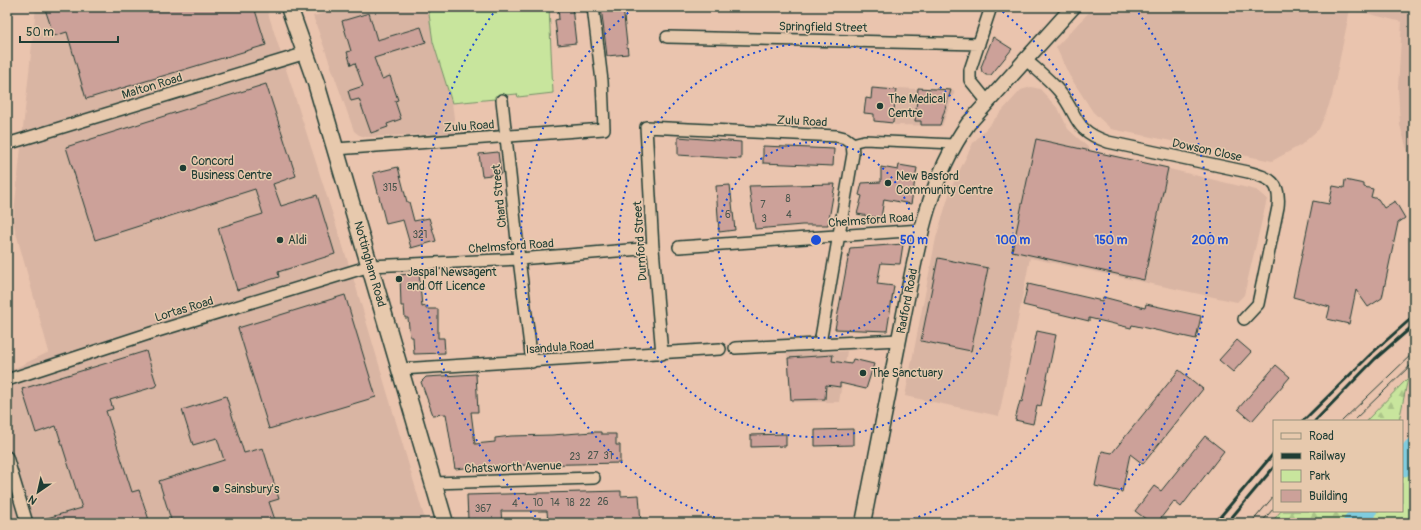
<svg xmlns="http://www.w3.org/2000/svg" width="1421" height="530" font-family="Pangolin,sans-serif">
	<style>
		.built { fill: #d9b5a3 }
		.green { fill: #c8e59d; stroke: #749168 }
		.forest { fill: url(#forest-firs); stroke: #749168 }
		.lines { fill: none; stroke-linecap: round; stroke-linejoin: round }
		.river { stroke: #80ccde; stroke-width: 24 }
		.building { fill: #cca199; stroke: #1f3d34 }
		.pedestrian-casing { stroke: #1f3d34; stroke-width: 12 }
		.minor-casing { stroke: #1f3d34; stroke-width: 14 }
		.tertiary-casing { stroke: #1f3d34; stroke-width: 17 }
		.secondary-casing { stroke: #1f3d34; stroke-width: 19 }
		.pedestrian { stroke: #e7c9ad; stroke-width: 9 }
		.minor { stroke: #e7c9ad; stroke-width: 11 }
		.tertiary { stroke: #e7c9ad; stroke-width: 14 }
		.secondary { stroke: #e7c9ad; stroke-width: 16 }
		.tram { stroke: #1f3d34; stroke-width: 1 }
		.rail { stroke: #1f3d34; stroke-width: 3 }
		.ring { fill: none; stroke: #1d4ed8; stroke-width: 2; stroke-dasharray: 2 4 }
		.poi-dot { fill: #1f3d34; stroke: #e7c9ad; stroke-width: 1.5 }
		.labels { text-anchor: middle; stroke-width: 3; stroke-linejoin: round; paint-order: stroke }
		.number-label { font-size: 10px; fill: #4a564d }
		.street-label { font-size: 12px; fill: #1f3d34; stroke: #e7c9ad }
		.poi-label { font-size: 12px; fill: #1f3d34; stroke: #e7c9ad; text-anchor: start }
		.centre { fill: #1d4ed8; stroke: #e7c9ad; stroke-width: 2 }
		.ring-label { font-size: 12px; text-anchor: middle; font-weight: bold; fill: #1d4ed8; stroke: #e7c9ad; stroke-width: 3; stroke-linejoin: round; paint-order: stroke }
	</style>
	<defs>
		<pattern id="forest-firs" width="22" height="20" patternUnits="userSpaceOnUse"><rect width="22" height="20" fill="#c8e59d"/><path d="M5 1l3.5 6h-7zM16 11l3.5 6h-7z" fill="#abc588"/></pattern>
	</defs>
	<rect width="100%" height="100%" fill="#eac4ae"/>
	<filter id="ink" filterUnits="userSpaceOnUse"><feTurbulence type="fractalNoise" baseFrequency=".025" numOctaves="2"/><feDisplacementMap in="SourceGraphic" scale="8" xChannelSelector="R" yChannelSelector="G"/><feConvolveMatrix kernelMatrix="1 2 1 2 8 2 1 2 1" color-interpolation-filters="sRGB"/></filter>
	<g filter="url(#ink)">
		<path class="built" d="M36,7H266L356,287L426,523H7V372L49,352L13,222Z
			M350,7H428L433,42L452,103L456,133L366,137L359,135L354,131L313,16Z
			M1094,7H1414V174L1400,125L1398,88L1402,22L1350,9L1332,97L1326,113L1319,129L1312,135L1301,145L1272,161L1111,129L1093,112L1069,75L1056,47Z
			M1031,87L1040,89L1059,110L1068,129L1091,150L1256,190L1267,199L1244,295L1237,302L1030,258L999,416L905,396L936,238L951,188L973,143L1021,90Z
			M898,88L955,91L942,126L894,125Z
			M847,351L839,402H791L787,353Z"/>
		<path class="green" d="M428,7H549L553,93L518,97L517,94L495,96V99L452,103L433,42Z
			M1414,464V514L1404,523H1366L1376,511H1402V479Z"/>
		<path class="forest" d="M1408,378L1399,421H1366Z
			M1281,511H1353L1343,523H1271Z"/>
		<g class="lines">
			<path class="river" d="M1402,465L1414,450
				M1355,523L1365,511"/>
		</g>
		<path class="building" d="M52,7H254L266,45L86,99L67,32L54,36L45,9Z
			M558,7H572L576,43L558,45L555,20L559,19Z
			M601,7H623L628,54L607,56Z
			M369,13L377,40L421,27L426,42L374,58L382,79L390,76L398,100L395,101L401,119L387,124L388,127L371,133L359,99L351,101L348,91L363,86L355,63L351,65L347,52L351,51L342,21Z
			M993,37L1012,49L991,75H986L982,72L981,67Z
			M266,84L296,176L273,184L281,206L317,195L335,254L278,272L279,277L237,290L218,228L263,214L255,189L95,240L66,147Z
			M872,88L896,90L893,123L874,121V114L864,113L866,98L871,99Z
			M918,88L951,90L940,125H921V121H915Z
			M678,137L741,142V159L678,155Z
			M1036,139L1168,168L1144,280L1012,251Z
			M763,146L834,149L833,166L763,163Z
			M498,152L501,174L482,176L479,154Z
			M899,165L917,168L911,204L884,199L881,218L857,214L862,196L859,195L862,183L881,182V167L898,170Z
			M398,167L407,202H409L414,221L429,218L436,241L411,248L403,220L386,224L373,173Z
			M1345,180L1364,184V187L1373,189L1371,197L1378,199L1384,208L1395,201L1405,218L1398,223L1382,298L1368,307L1356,290L1349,324L1327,319L1330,307L1293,297L1313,201L1329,204L1333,186L1344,188Z
			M835,184L828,225H802L755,229L749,186Z
			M730,185L735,230L719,232L716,186Z
			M903,244L900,264L881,263L877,284L894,286L887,331L835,329L850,248Z
			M938,258L988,268L971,351L921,341Z
			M419,273L422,307L426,306V309H438V338H444L445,353L414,354L413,337H410L408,318H405L404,306H401L400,275Z
			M1028,284L1102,301L1103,297L1145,308L1146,304L1201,316L1196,339L1132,325L1131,328L1089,318V321L1023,305Z
			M345,295L376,397L269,429L238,328Z
			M1037,331L1056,335L1041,406L1037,405L1033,424L1015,420L1020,401L1022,402Z
			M1237,340L1251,352L1233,372L1219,360Z
			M146,351L157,386L110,400L113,409L106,411L132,492L139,490L150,523H41L40,520L82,508L56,426L36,433L22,389Z
			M833,355L832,361L851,364L853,359L874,364L866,389L840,383V387L826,385L825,399L791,400L788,358Z
			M1276,365L1290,377L1252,421L1238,409Z
			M1179,370L1203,389L1143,464L1130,454L1122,492L1095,486L1102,451L1112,453Z
			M476,374L478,412H471L475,444L495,442V438L511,436L552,435L593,432H601V434H616V445H620V463L484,466L455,469L446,414L433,415L421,382L426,377Z
			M226,396L244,453L263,448L279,499L269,502L276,523H172L159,481L224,460L217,438L193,445L182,410Z
			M853,429V445L815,446V430Z
			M786,434V446L751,447V435Z
			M1205,436L1224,451L1181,507L1174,501L1157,523H1151L1135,511L1154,486L1161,491Z
			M621,491V496L639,495L641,523H548L547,511H501L502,523H475V519L468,520L467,495Z"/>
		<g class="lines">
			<defs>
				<path id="pedestrian" d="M852,143L864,140L954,144"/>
				<path id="minor" d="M667,37L979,44
					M1025,59C1036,69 1049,79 1059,91C1080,116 1071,129 1108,142L1248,172C1270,178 1281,182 1278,207L1258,304L1244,319
					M502,100L519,259L532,362
					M987,101L970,80V70L991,7
					M7,144L306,53
					M336,149L604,129L602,81L593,7
					M679,247L921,230
					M735,348L899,340
					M662,354L653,248L646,127L837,136L845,138L852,143L853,154L820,343
					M401,369L720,349
					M7,380L151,333L370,266L519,259L653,248
					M7,457L27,523
					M433,483L594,478"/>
				<path id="tertiary" d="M863,523C876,457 889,390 902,324C916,254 926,183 968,124L1073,7"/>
				<path id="secondary" d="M289,7L316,83L445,523"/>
			</defs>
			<use href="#pedestrian" class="pedestrian-casing"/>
			<use href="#minor" class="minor-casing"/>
			<use href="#tertiary" class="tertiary-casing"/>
			<use href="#secondary" class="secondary-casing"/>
			<use href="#pedestrian" class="pedestrian"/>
			<use href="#minor" class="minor"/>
			<use href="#tertiary" class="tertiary"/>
			<use href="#secondary" class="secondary"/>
			<path class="tram" d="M1342,421L1414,352
				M1353,421L1414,362
				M1251,523L1274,496
				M1261,523L1274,508"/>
			<path class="rail" d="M1303,421L1371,354L1414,316
				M1315,421L1375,359L1414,325
				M1215,523L1274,453
				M1227,523L1274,467"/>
		</g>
	</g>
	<g class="ring">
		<circle cx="816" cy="240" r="98"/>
		<circle cx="816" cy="240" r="197"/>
		<path d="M732 523A295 295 0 0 1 634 8M998 8A295 295 0 0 1 900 523"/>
		<path d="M540 521A394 394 0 0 1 497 8M1135 8A394 394 0 0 1 1092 521"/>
	</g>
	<g class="poi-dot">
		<circle cx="880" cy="106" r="4"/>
		<circle cx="183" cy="168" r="4"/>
		<circle cx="888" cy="183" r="4"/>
		<circle cx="280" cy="240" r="4"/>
		<circle cx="399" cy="279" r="4"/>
		<circle cx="863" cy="373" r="4"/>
		<circle cx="216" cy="489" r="4"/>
	</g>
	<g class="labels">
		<g class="number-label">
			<text x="390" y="191">315</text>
			<text x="788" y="202">8</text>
			<text x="763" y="208">7</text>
			<text x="728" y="218">6</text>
			<text x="789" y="218">4</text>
			<text x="764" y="222">3</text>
			<text x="420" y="238">321</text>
			<text x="593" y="459">27</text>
			<text x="608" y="459">31</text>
			<text x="575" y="460">23</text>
			<text x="603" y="505">26</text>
			<text x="538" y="506">10</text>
			<text x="555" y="506">14</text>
			<text x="570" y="506">18</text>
			<text x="585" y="506">22</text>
			<text x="515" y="507">4</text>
			<text x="483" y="512">367</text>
		</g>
		<g class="street-label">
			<text transform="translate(823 27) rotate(1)" y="4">Springfield Street</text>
			<text transform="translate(152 86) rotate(-17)" y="4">Malton Road</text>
			<text transform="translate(802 121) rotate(3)" y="4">Zulu Road</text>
			<text transform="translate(469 126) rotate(-4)" y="4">Zulu Road</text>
			<text transform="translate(1207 150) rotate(12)" y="4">Dowson Close</text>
			<text transform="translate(499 196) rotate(-96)" y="4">Chard Street</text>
			<text transform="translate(871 220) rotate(-4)" y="4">Chelmsford Road</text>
			<text transform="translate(640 241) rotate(-94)" y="4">Durnford Street</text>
			<text transform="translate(511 246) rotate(-4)" y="4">Chelmsford Road</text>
			<text transform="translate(370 264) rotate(74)" y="4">Nottingham Road</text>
			<text transform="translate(907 301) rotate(-79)" y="4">Radford Road</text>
			<text transform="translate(184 309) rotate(-17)" y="4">Lortas Road</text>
			<text transform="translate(560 347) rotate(-4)" y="4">Isandula Road</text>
			<text transform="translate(513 467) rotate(-2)" y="4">Chatsworth Avenue</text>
		</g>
		<g class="poi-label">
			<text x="888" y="103">The Medical<tspan x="888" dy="14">Centre</tspan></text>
			<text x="191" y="165">Concord<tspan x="191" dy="14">Business Centre</tspan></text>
			<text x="896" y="180">New Basford<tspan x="896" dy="14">Community Centre</tspan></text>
			<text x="288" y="244">Aldi</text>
			<text x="407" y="276">Jaspal Newsagent<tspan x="407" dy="14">and Off Licence</tspan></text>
			<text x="871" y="377">The Sanctuary</text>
			<text x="224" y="493">Sainsbury's</text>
		</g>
	</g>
	<circle cx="816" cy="240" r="6" class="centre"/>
	<g class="ring-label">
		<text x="914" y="244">50 m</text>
		<text x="1013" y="244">100 m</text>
		<text x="1111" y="244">150 m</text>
		<text x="1210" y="244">200 m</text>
	</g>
	<rect width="1421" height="530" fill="none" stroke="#e7c9ad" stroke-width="24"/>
	<rect x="12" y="12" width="1397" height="506" fill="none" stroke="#1f3d34" stroke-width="1.5" filter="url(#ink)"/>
	<rect x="1273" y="420" width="130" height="92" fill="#e7c9ad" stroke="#97917d"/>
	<rect x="1281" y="433" width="20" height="6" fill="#e7c9ad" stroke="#97917d"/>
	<text x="1309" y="440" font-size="12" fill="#1f3d34">Road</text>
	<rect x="1281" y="453" width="20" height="6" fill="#1f3d34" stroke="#97917d"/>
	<text x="1309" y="460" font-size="12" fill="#1f3d34">Railway</text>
	<rect x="1281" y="470" width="20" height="12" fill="#c8e59d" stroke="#97917d"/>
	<text x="1309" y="480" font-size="12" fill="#1f3d34">Park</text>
	<rect x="1281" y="490" width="20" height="12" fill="#cca199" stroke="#97917d"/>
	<text x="1309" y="500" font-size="12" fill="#1f3d34">Building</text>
	<g transform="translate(38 492) rotate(214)" stroke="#e7c9ad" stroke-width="3" paint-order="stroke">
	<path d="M0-3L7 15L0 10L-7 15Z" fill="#1f3d34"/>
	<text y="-6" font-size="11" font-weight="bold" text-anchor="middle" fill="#1f3d34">N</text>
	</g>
	<path d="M20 36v6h98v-6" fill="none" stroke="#1f3d34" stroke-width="2"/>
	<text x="26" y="36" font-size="12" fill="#1f3d34" stroke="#e7c9ad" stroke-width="3" paint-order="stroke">50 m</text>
</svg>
